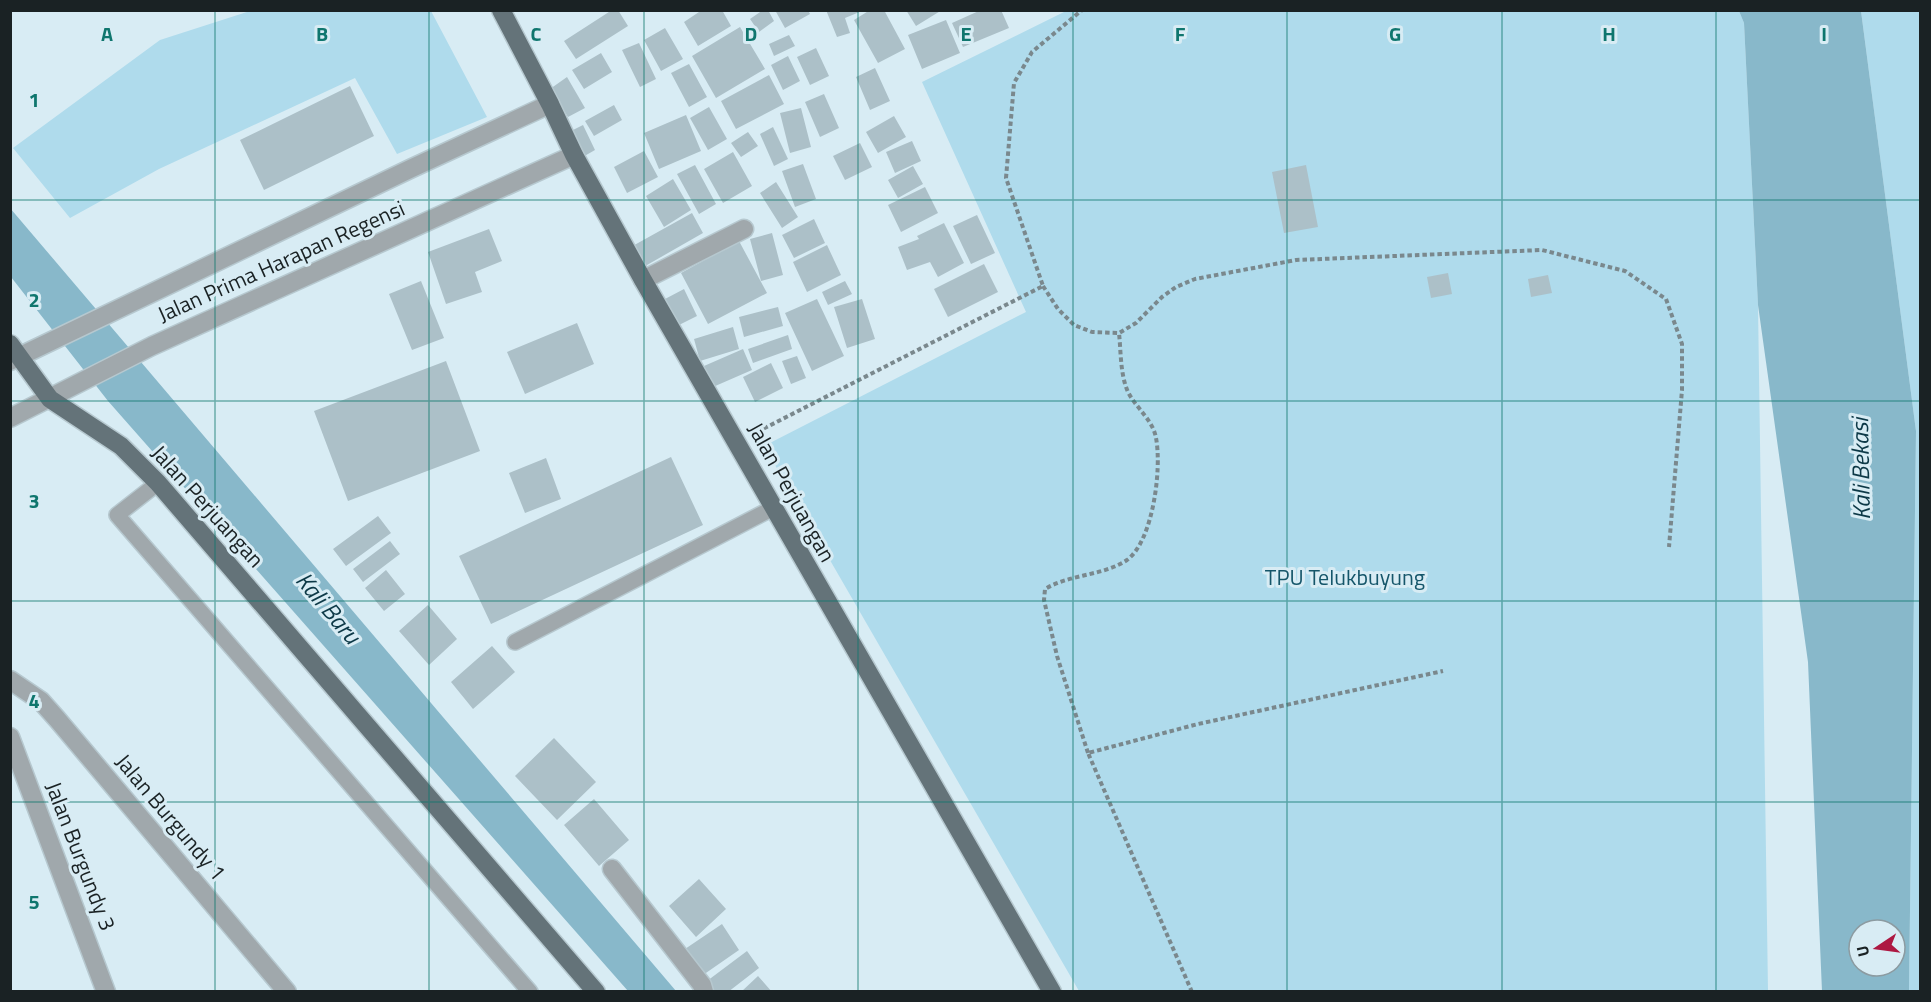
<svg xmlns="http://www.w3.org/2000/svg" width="1931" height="1002" font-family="'Titillium Web',sans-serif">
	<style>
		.green { fill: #afdbec }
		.water { fill: #88b8ca; fill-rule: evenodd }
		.building { fill: #acc0c8 }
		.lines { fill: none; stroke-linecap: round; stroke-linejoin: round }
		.service-casing { stroke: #b6c8cf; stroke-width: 18 }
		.minor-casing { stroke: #b6c8cf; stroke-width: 21 }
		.tertiary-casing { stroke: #b6c8cf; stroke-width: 21 }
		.primary-casing { stroke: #b6c8cf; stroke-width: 21 }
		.path { stroke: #7a888d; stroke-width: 4; stroke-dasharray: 4.5 3; stroke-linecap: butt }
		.service { stroke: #a0a8ac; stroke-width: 15 }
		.minor { stroke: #a0a8ac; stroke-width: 18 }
		.tertiary { stroke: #a0a8ac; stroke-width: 18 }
		.primary { stroke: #647379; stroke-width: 18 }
		.grid { fill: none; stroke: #0f766e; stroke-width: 1.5; stroke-opacity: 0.55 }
		.labels { text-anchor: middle; stroke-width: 6; stroke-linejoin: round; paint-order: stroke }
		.street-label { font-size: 22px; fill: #1a2224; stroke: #d8ecf4 }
		.park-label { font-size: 22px; fill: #15566a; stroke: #d8ecf4 }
		.water-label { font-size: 24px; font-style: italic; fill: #0d3947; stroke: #d8ecf4 }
		.grid-label { font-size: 20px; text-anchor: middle; font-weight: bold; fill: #0f766e; stroke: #d8ecf4; stroke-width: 6; stroke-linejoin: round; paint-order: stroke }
	</style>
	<rect width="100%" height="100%" fill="#d8ecf4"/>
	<path class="green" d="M250,11H431L487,117L397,154L355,78L159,169L70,218L13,148L160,40Z
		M1066,11H1739L1744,23L1758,305L1768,991H1079L764,446L1026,312L922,82Z
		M1861,11H1920V991H1909L1916,431Z"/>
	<path class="water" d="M1739,11H1861L1916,431L1909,991H1822L1808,662L1758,305L1744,23ZM1859,930H1895V966H1859Z
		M10,208L676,991H628L108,401L11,277Z"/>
	<path class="building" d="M612,10H618L628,26L576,59L564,41Z
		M702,10H722L731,26L698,46L684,22Z
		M763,10H768L774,21L759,32L750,19Z
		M775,10H808L810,14L785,28Z
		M826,10H862V11L845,18L850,33L837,37Z
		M870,10H884L905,49L878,63L854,20Z
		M906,10H942L916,26Z
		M981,10H1001L1009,28L963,47L952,23Z
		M946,20L960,53L922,69L908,35Z
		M740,27L765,69L716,98L692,56Z
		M665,28L683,59L661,71L644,40Z
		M789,35L795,46L774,56L769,44Z
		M639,43L656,79L640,87L622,50Z
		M816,48L829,76L810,85L797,57Z
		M601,53L612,72L584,89L572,70Z
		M788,56L800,81L783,90L771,65Z
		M689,64L707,97L689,107L671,73Z
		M875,68L890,101L870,110L856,77Z
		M769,75L784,104L736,129L721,101Z
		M567,77L585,108L568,117L550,89Z
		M350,86L374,136L264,190L240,140Z
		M824,94L839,128L820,137L805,102Z
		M614,105L622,120L594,136L585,121Z
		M709,107L727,139L708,150L690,118Z
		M801,108L811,147L790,153L780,113Z
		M686,115L701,151L659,169L644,133Z
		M894,116L906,137L878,153L866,132Z
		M583,125L595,150L581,158L567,133Z
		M773,127L788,159L774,166L760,134Z
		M748,132L758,146L741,157L731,143Z
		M912,141L921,161L895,173L886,152Z
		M860,143L872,167L845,180L833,156Z
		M644,151L658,177L627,193L614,167Z
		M733,152L752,186L723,203L704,169Z
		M803,164L816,199L795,207L782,171Z
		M695,165L716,204L699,214L677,174Z
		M1306,165L1318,227L1284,233L1272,172Z
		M913,166L923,184L898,198L888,180Z
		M673,179L691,210L664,227L646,196Z
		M776,182L798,217L782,228L760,193Z
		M925,187L938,213L901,232L888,205Z
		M692,213L703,233L640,269L629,248Z
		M977,215L995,253L971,264L953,226Z
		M814,219L825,243L794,258L782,235Z
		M944,223L964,263L938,277L930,262L907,270L898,247L919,239L917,236Z
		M489,229L502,261L475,272L482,292L446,304L428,252Z
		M772,233L783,275L761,281L750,239Z
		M739,241L767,293L708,324L681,273Z
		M827,245L841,275L807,292L793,262Z
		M984,264L998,292L948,317L934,289Z
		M1448,273L1452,294L1431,298L1427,277Z
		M1548,275L1552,293L1531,297L1528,279Z
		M421,281L444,338L412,350L389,294Z
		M845,281L852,294L828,305L822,292Z
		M684,289L697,316L679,325L665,299Z
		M817,299L844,356L812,371L785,313Z
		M862,299L875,339L847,348L834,307Z
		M778,307L783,326L744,337L739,317Z
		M577,323L594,364L525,394L507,352Z
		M733,327L739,349L700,361L694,339Z
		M788,335L792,349L753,363L748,349Z
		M743,349L752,370L713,387L704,366Z
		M797,356L806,378L791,384L782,361Z
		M446,361L480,451L348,501L314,411Z
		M771,363L783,388L755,402L743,377Z
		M671,457L703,525L491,624L459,556Z
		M546,458L561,499L525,513L509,473Z
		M378,516L391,533L346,566L333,549Z
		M390,541L400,554L363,582L353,569Z
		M386,570L405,594L384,611L365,588Z
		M428,605L457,639L429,665L399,631Z
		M492,646L515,672L473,709L451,682Z
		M554,738L596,782L557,820L515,776Z
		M594,799L629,840L599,866L564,825Z
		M699,879L726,909L696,937L669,906Z
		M722,924L739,950L703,975L685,949Z
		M747,951L759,968L728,992H709L703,984Z
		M758,976L772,992H741Z"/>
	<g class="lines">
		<defs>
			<path id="service" d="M158,483L117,515L530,992
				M515,642L773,508"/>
			<path id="minor" d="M643,280L744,229
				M10,680L41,701L57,719L287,992
				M10,737L106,992
				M612,869L702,985L704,992"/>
			<path id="tertiary" d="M10,361L410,169L550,104
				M10,418L152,346L574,155"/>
			<path id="primary" d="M501,10L550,104L574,155L643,280L1052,992
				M10,344L50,399L121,446L158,483L596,992"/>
		</defs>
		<use href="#service" class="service-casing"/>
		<use href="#minor" class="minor-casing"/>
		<use href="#tertiary" class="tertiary-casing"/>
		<use href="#primary" class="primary-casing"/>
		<path class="path" d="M1043,286L1058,309L1074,325L1092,332L1119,333L1136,323L1162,297L1176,287L1195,279L1296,260L1542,250L1625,271L1666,299L1682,344V390L1669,547
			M757,432L1043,286L1006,178L1014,83L1032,52L1082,10
			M1088,753L1057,656L1044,600L1045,589C1070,574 1103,576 1127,560C1153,541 1162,469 1156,438C1153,420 1136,408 1128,392C1120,374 1121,351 1119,333
			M1192,992L1088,753L1198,724L1443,671"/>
		<use href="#service" class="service"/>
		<use href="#minor" class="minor"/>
		<use href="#tertiary" class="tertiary"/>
		<use href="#primary" class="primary"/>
	</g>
	<path class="grid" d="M215,10V992M429,10V992M644,10V992M858,10V992M1073,10V992M1287,10V992M1502,10V992M1716,10V992M10,200H1920M10,401H1920M10,601H1920M10,802H1920"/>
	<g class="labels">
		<g class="street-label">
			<text transform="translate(281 261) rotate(-24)" y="8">Jalan Prima Harapan Regensi</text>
			<text transform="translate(792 492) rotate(61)" y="8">Jalan Perjuangan</text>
			<text transform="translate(208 506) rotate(48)" y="8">Jalan Perjuangan</text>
			<text transform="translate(171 817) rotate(50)" y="8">Jalan Burgundy 1</text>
			<text transform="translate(81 856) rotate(69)" y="8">Jalan Burgundy 3</text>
		</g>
		<g class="park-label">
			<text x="1345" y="585">TPU Telukbuyung</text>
		</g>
		<g class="water-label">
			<text transform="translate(1861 469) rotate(-91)" y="8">Kali Bekasi</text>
			<text transform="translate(328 608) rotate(50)" y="8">Kali Baru</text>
		</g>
	</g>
	<g class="grid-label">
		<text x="107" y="41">A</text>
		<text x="322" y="41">B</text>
		<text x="536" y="41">C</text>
		<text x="751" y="41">D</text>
		<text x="966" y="41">E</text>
		<text x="1180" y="41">F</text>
		<text x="1395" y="41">G</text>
		<text x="1609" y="41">H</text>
		<text x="1824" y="41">I</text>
		<text x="34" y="107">1</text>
		<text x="34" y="307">2</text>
		<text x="34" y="508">3</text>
		<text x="34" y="708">4</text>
		<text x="34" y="909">5</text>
	</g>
	<rect width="1931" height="1002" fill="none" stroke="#1a2224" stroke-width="24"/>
	<g transform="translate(1877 948) rotate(257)"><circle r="28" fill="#d8ecf4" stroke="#8c9ba1" stroke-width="1.5"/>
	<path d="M0-4.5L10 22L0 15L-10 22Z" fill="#ad1842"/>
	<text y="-9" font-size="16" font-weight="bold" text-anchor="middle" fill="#1a2224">U</text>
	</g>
</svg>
